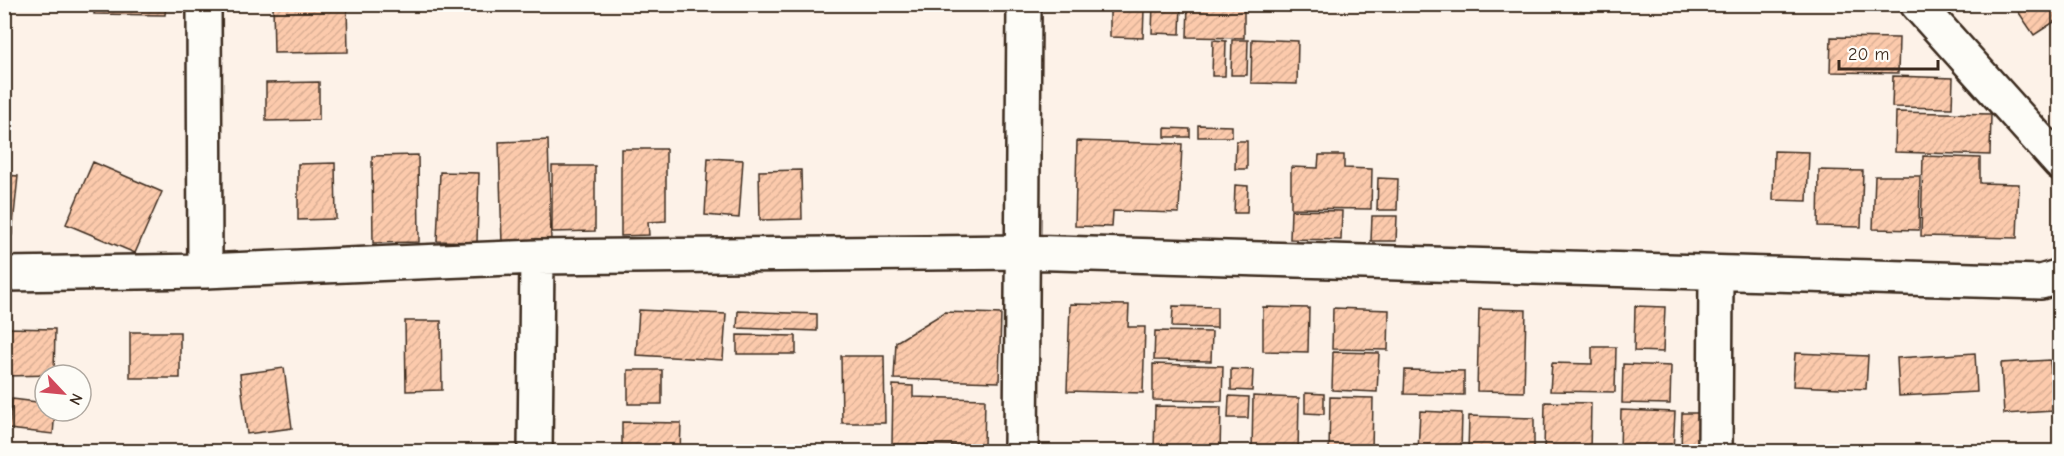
<svg xmlns="http://www.w3.org/2000/svg" width="2064" height="456" font-family="'Comic Neue',sans-serif">
	<style>
		.building { fill: url(#building-hatch); stroke: #3b2a1e; stroke-width: 1.5 }
		.lines { fill: none; stroke-linecap: round; stroke-linejoin: round }
		.minor-casing { stroke: #3b2a1e; stroke-width: 38 }
		.minor { stroke: #fdfcf7; stroke-width: 33 }
	</style>
	<defs>
		<pattern id="building-hatch" width="6" height="6" patternUnits="userSpaceOnUse" patternTransform="scale(1.5)"><rect width="6" height="6" fill="#fccaac"/><path d="M-1 1l2-2M0 6l6-6M5 7l2-2" fill="none" stroke="#d9ae94"/></pattern>
	</defs>
	<rect width="100%" height="100%" fill="#fdf2e8"/>
	<filter id="ink" filterUnits="userSpaceOnUse"><feTurbulence type="fractalNoise" baseFrequency=".0167" numOctaves="2"/><feDisplacementMap in="SourceGraphic" scale="12" xChannelSelector="R" yChannelSelector="G"/><feConvolveMatrix kernelMatrix="1 2 1 2 8 2 1 2 1" color-interpolation-filters="sRGB"/></filter>
	<g filter="url(#ink)">
		<path class="building" d="M95,4H166L165,15L94,14Z
			M273,4H347L348,52L274,53Z
			M1153,4H1181L1180,34L1152,33Z
			M1188,4H1244V38L1187,37Z
			M2013,4H2060V18L2034,35Z
			M1110,10H1144L1143,38L1110,37Z
			M1831,37L1899,38L1898,73L1830,72Z
			M1252,39L1298,41L1297,84L1251,83Z
			M1213,40L1226,41L1225,76H1212Z
			M1232,40H1248L1247,75H1231Z
			M1893,76L1953,78L1952,108L1892,107Z
			M319,82V120L266,121V83Z
			M1896,112L1991,114L1990,155L1895,152Z
			M1198,125L1232,126V137H1198Z
			M1165,128L1190,129V137H1165Z
			M548,140L551,242L502,244L499,142Z
			M1077,141L1182,144L1179,213L1113,211L1112,227L1075,226Z
			M1236,141H1247V169H1235Z
			M621,149H666V221L648,222L649,235L621,236Z
			M1774,151L1809,152L1807,201L1773,200Z
			M418,155L419,242L373,243L372,156Z
			M1319,155H1344V168L1372,169L1371,209L1291,208V167L1318,168Z
			M1923,156L1980,158V183L2019,184L2017,238L1921,236Z
			M708,158L743,160L739,218L705,215Z
			M93,162L162,192L135,253L66,224Z
			M335,163L336,219L298,220V164Z
			M552,166H595V231L552,232Z
			M801,170L802,219L760,220L759,171Z
			M1819,170L1863,171L1861,227L1818,226Z
			M440,172L479,173L477,242L437,241Z
			M4,175L18,176L12,235L4,234Z
			M1875,176H1920L1919,230L1873,229Z
			M1378,178L1398,179L1397,210H1377Z
			M1235,185L1248,186L1247,213H1234Z
			M1291,210L1342,211L1341,240L1290,239Z
			M1372,216H1397L1396,241H1371Z
			M1070,304L1129,305L1128,327H1145L1143,393L1067,391Z
			M1173,306L1217,307V328L1172,327Z
			M1635,306L1665,307L1663,352L1634,351Z
			M1263,307L1309,308L1308,352L1263,351Z
			M1333,308L1389,310L1388,350L1332,349Z
			M1479,309L1526,310L1524,392L1477,391Z
			M639,310L726,314L723,360L636,355Z
			M738,311L817,314V331L737,328Z
			M945,312L1001,314L999,382L894,379L896,342Z
			M405,321H441L442,390L406,391Z
			M6,328L55,329L54,375L5,376Z
			M1155,331L1212,332L1211,361L1154,360Z
			M130,332H180V378H130Z
			M737,335L796,336V354H737Z
			M1592,347H1616L1615,392L1550,391L1552,363L1592,364Z
			M1333,352L1379,353L1377,392L1332,390Z
			M1795,353L1868,356L1866,389L1793,386Z
			M1975,353L1977,392L1899,396L1897,358Z
			M841,356H884L885,423H842Z
			M2050,360L2053,411L2004,414L2001,363Z
			M1153,364L1223,366L1222,401L1153,400Z
			M1623,364L1671,366L1670,404L1622,403Z
			M284,368L292,428L247,434L240,374Z
			M1231,369L1253,370L1252,391L1231,390Z
			M628,370H662V404H628Z
			M1405,370L1464,371V395L1404,394Z
			M893,385L913,386V397L985,399L984,446L892,444Z
			M1305,393L1324,394V414L1305,413Z
			M1229,396L1249,397L1248,418H1228Z
			M1253,396L1299,398L1298,452H1252Z
			M1330,397L1373,398L1372,452H1329Z
			M12,399L45,403V411H55L53,434L9,429Z
			M1545,402L1591,403L1590,452H1544Z
			M1155,406L1221,407L1220,452H1154Z
			M1621,410L1675,412L1673,452L1620,451Z
			M1420,411L1462,413L1461,452H1418Z
			M1682,413H1701V452L1681,451Z
			M1469,416L1534,418V452H1468Z
			M622,422L681,423L680,452H622Z
			M1745,451H1829V452H1745Z"/>
		<g class="lines">
			<defs>
				<path id="minor" d="M204,4L205,271
					M1917,4L2060,163
					M4,274L205,271L537,257L1022,252L2041,282L2060,276
					M535,452L537,257
					M1021,452L1024,4
					M1715,452L1716,273"/>
			</defs>
			<use href="#minor" class="minor-casing"/>
			<use href="#minor" class="minor"/>
		</g>
	</g>
	<rect width="2064" height="456" fill="none" stroke="#fdfcf7" stroke-width="24"/>
	<rect x="12" y="12" width="2040" height="432" fill="none" stroke="#3b2a1e" stroke-width="2" filter="url(#ink)"/>
	<g transform="translate(63 393) rotate(116)"><circle r="28" fill="#fdfcf7" stroke="#afa8a0" stroke-width="1.5"/>
	<path d="M0-4.5L10 22L0 15L-10 22Z" fill="#d1495b"/>
	<text y="-9" font-size="16" font-weight="bold" text-anchor="middle" fill="#3b2a1e">N</text>
	</g>
	<path d="M1839 60v9h99v-9" fill="none" stroke="#3b2a1e" stroke-width="3"/>
	<text x="1848" y="60" font-size="18" fill="#3b2a1e" stroke="#fdfcf7" stroke-width="4.5" paint-order="stroke">20 m</text>
</svg>
